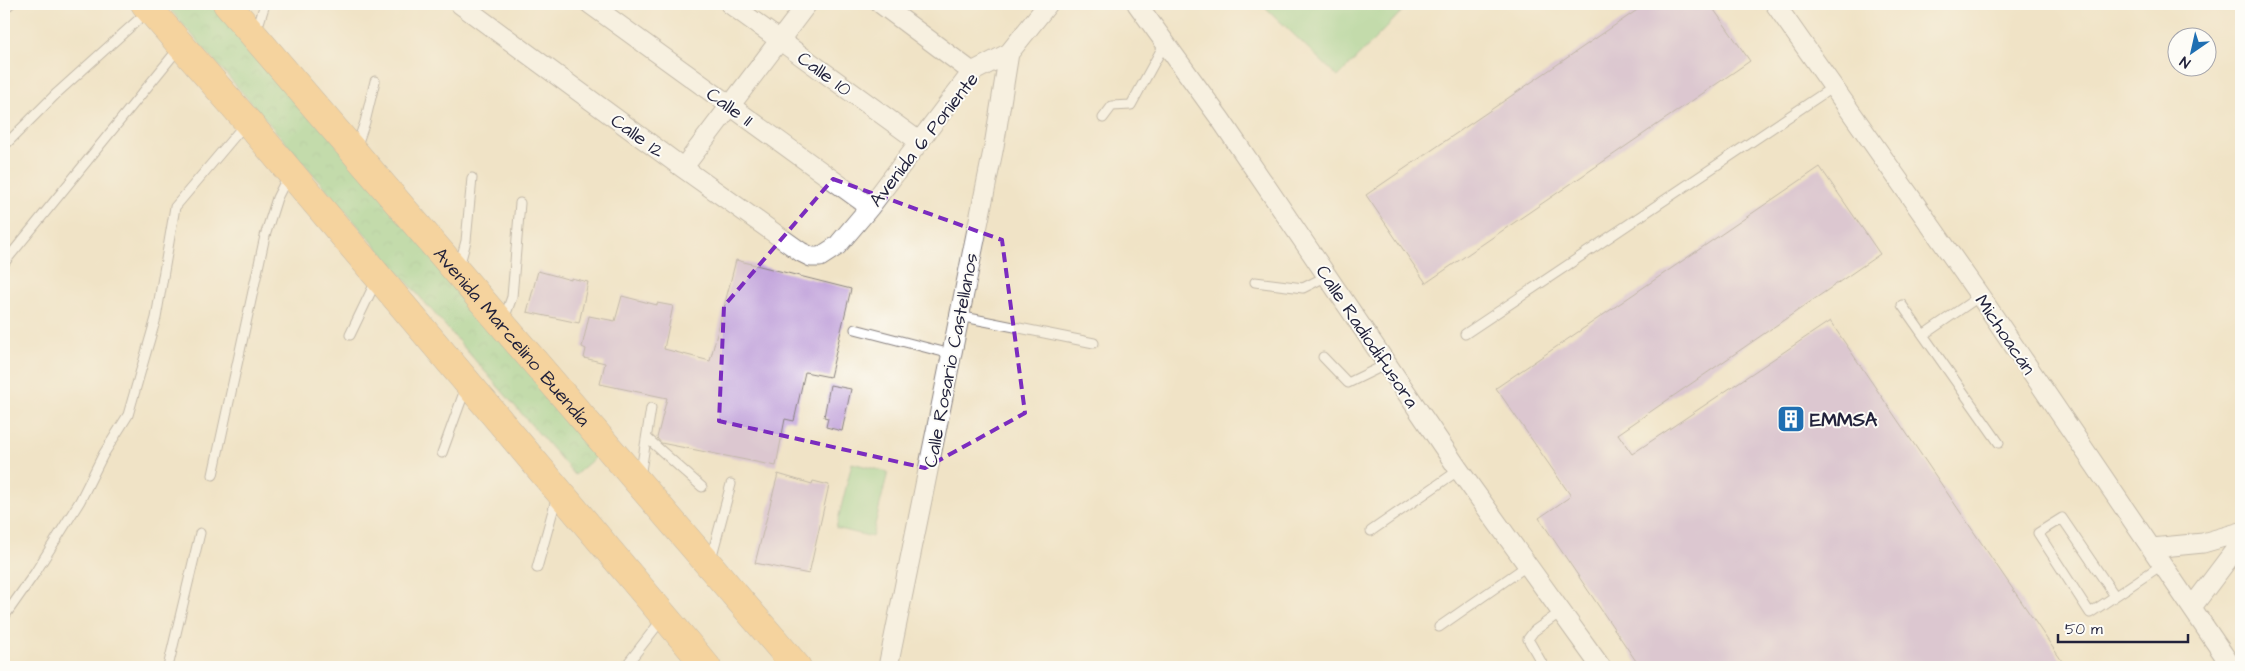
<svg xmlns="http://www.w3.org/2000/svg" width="2245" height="671" font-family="'Architects Daughter',sans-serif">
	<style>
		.park { fill: url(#park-crowns); stroke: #577a63 }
		.pitch { fill: #8cd18b; stroke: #577a63 }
		.building { fill: #c3a5dc }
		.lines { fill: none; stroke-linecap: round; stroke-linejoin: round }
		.lane-casing { stroke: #898280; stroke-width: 11 }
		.street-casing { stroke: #898280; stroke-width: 21 }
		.primary-casing { stroke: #898280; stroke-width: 29 }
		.lane { stroke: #fff; stroke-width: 9 }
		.street { stroke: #fff; stroke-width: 19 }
		.primary { stroke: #fabe6d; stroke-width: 28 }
		.marked { fill: none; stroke: #7b2cbf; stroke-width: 4; stroke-dasharray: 10 6; stroke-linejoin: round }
		.labels { text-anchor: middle; stroke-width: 4; stroke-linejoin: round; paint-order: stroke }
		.street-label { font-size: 19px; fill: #22223b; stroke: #fdfcf7 }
		.poi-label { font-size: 19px; font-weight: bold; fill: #22223b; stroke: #fdfcf7; text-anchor: start }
	</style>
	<defs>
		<pattern id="park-crowns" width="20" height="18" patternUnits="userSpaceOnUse" patternTransform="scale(1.25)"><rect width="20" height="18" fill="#8cd18b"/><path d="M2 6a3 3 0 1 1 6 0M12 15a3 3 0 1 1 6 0" fill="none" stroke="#78b379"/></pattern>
	</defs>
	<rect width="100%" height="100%" fill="#fdfcf7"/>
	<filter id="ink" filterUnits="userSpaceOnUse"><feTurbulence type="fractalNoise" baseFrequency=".02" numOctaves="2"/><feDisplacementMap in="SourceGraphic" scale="10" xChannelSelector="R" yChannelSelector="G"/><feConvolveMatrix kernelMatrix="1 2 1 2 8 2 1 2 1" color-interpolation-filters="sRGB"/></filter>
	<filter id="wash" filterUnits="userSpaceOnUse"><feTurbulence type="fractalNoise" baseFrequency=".0096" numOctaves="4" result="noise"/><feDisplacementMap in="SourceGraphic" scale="20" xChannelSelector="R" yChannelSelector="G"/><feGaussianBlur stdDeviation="1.12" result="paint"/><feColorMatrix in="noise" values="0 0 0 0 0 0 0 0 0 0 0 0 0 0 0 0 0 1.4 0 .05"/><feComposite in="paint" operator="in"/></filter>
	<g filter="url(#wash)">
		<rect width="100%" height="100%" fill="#f0e3c6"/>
		<path class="park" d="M165,4H220L603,451L575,475Z"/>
		<path class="pitch" d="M1262,4H1409L1338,77Z
			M852,463L888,472L872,537L836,528Z"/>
		<g id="blocks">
			<path class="building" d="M1646,4H1710L1750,61L1426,283L1366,195Z
				M1820,167L1880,254L1618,434L1632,454L1830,321L2066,667H1640L1539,518L1571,496L1496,388Z
				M736,260L851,289L830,377L805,372L794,421L785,419L776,466L661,443L657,438L667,398L600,384L605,363L584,358L586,349L582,347L589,316L615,321L622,296L657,305V303L673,306L664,349L710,361Z
				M538,271L571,280V278L588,282L579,323L527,312Z
				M830,385L851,389L842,431L826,427L828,418L824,417Z
				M778,474L812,484L813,481L829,485L809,574L755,563Z"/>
		</g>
	</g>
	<g filter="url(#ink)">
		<use href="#blocks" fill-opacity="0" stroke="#898280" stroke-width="1"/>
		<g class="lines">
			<defs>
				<path id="lane" d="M4,9L10,4
					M256,32L265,4
					M1103,118L1112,106L1131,105L1165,43
					M4,146L57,93L148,11
					M356,148L365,122L375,81
					M4,263L179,48
					M459,267L466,241L472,178
					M1255,282L1303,288L1327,276
					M1902,305L1999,443
					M959,316L1094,343
					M504,319L512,297L520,203
					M855,329L951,354
					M1465,334L1833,87
					M350,335L376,281
					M1923,335L1980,296
					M1323,357L1348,383L1387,364
					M647,438L702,487
					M442,453L466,387
					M213,475L265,236L277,198L288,176
					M640,477L651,408
					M1371,531L1459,470
					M711,559L731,484
					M537,568L557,496
					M2115,596L2062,518L2038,533L2090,613L2163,564
					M4,617L35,573L80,501L103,455L128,415L156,318L175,207L245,124
					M1439,627L1528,565
					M168,667L200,533
					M625,667L663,618
					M1544,667L1528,639L1534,631L1562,611"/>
				<path id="street" d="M460,4L683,168L801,252L811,257H820L837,246L870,207L972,72L1009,53L1048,4
					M590,4L870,207
					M730,4L920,142
					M881,4L972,72
					M1137,4L1221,120L1459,470L1601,667
					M1775,4L1980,296L2232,667
					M683,168L807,4
					M2152,548L2203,543L2241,532
					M2192,607L2241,542
					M888,667L994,146L1009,53"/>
				<g id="primary">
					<path d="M145,4L247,121L707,667"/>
					<path id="s1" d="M227,4L797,667"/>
				</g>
			</defs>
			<use href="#lane" class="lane-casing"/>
			<use href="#street" class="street-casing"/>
			<use href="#primary" class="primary-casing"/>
			<use href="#lane" class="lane"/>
			<use href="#street" class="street"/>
			<use href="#primary" class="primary"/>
		</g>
	</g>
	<path d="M0 0H2245V671H0ZM833,179L1002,240L1025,413L925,468L719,421L724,306Z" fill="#f0e3c6" fill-opacity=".55" fill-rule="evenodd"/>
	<path class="marked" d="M833,179L1002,240L1025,413L925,468L719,421L724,306Z"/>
	<defs>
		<symbol id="building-square" viewBox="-11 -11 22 22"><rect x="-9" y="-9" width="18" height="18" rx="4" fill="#1f6fb2" stroke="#fdfcf7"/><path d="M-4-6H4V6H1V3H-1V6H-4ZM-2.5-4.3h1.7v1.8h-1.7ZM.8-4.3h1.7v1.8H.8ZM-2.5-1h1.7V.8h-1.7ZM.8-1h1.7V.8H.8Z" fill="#fff"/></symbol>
	</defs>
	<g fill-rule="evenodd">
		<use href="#building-square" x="1775" y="403" width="32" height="32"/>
	</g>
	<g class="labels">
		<g class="street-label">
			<text transform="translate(825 73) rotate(36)" y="7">Calle 10</text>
			<text transform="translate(730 106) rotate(36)" y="7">Calle 11</text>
			<text transform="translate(638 135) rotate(36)" y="7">Calle 12</text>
			<text transform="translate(923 139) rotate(-52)" y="7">Avenida 6 Poniente</text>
			<text transform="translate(2006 334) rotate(56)" y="7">Michoacán</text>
			<text dy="7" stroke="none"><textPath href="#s1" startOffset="438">Avenida Marcelino Buendía</textPath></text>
			<text transform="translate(1368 336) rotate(56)" y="7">Calle Radiodifusora</text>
			<text transform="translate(950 360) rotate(-79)" y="7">Calle Rosario Castellanos</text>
		</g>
		<g class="poi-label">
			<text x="1810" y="426">EMMSA</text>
		</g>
	</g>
	<rect width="2245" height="671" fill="none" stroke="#fdfcf7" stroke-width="20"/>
	<g transform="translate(2192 52) rotate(214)"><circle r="24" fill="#fdfcf7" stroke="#a5a5ac"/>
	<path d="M0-4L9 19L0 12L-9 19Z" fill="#1f6fb2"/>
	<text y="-8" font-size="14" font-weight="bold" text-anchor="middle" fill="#22223b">N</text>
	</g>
	<path d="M2058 634v8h130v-8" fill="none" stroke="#22223b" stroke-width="2.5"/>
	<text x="2065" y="634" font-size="15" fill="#22223b" stroke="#fdfcf7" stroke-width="4" paint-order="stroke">50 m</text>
</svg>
